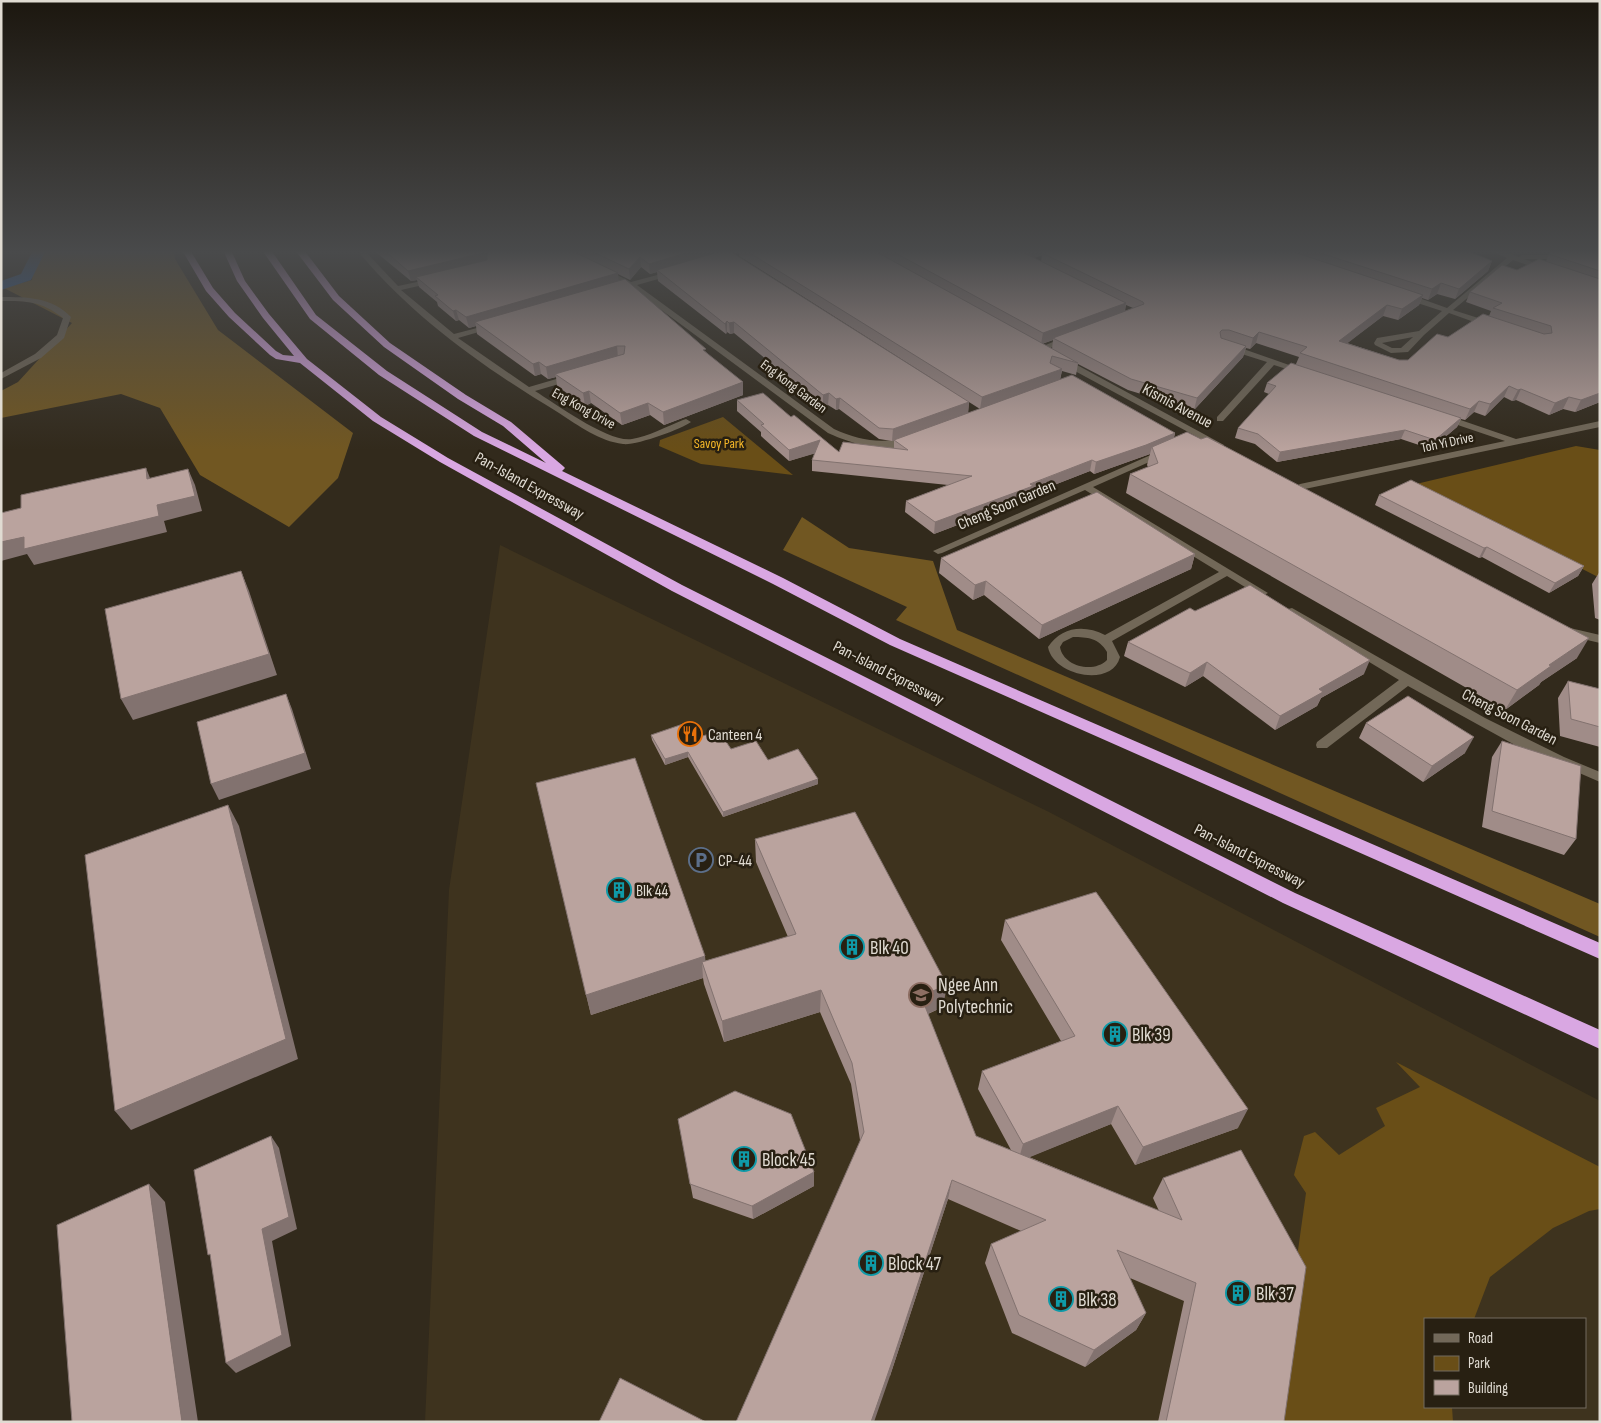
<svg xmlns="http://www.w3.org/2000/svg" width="1601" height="1423" font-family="'Sofia Sans Condensed',sans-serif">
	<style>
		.built { fill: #3e331e; fill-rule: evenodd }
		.green { fill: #694e17 }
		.forest { fill: #715722 }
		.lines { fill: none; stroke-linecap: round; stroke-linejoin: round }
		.canal { fill: #2960a9; fill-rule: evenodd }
		.street { fill: #726858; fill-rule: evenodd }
		.highway { fill: #d9a7e2; fill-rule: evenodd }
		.wall { fill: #a08c88; fill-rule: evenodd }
		.shaded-wall { fill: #82726f }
		.building { fill: #baa39e; stroke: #82726f }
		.labels { text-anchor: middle; stroke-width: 5; stroke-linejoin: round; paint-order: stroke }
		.far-street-label { font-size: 14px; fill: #e0dbd2; stroke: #282012 }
		.far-park-label { font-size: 14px; fill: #f6b828; stroke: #282012 }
		.street-label { font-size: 16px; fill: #e0dbd2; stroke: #282012 }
		.poi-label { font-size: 16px; fill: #e0dbd2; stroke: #282012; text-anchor: start }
		.near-poi-label { font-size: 19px; fill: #e0dbd2; stroke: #282012; text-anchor: start }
	</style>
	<rect width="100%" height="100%" fill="#322a1c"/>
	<path class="built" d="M500,545L1049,812L1600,1101V1422H425L449,890ZM1425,1319H1585V1407H1425Z"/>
	<path class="green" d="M723,417L793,475L701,464L659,446L660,440Z
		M1576,446L1600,450V578L1416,484Z
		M1396,1062L1600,1167V1209L1589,1211L1553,1228L1490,1277L1474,1319H1425V1407H1452L1453,1422H1274L1306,1193L1294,1175L1304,1136L1315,1132L1339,1155L1385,1126L1376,1108L1420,1087Z"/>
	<path class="forest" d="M35,250H174L175,259L218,330L353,433L338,478L289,527L200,475L160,408L121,394L1,418V391L18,382L72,323L4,288L32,280Z
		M802,517L849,548L933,561L957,630L1600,904V937L896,620L907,607L783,550Z"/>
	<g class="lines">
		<path class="canal" d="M33,250H46L31,280L1,290V281L21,274Z"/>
		<path class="street" d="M357,250H364L398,286L436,278V282L401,290L454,334L496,323V327L458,338L529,387L570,375H576V379L535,391C556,404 609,443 632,439C647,437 668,426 683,420L686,419L691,422C682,429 635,446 623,444C599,441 579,426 559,413C486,369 413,318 357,250Z
			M738,250H750L718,260L714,258Z
			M1489,250H1500L1519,257L1522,255H1564L1568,257L1564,259H1524L1547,267V271H1544L1513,260L1453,310L1494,323V327H1488L1449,313L1424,335L1408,352L1391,353L1375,345L1374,343L1377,338L1419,331L1442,311L1402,298V294H1408L1447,308L1507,258ZM1413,337L1401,348H1392L1382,343Z
			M601,270H607L631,282L676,270V274L637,285L834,429C860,441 882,444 910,437L915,440C894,458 850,443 828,433L633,289L624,287V284L601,274Z
			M1,297C27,297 52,297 71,317L64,338L41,358L1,379V373L35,354L57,335L63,318C41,301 28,301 1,301Z
			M1065,337L1072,339L1043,351L1036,349Z
			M1226,345H1232L1306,371L1302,374L1274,365L1223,421H1217V417L1267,362L1226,349Z
			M1060,359H1066L1224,445L1219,448L1216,447L1060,363Z
			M1443,414L1516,439L1600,421V427L1300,490L1295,487L1300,484L1505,441L1440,419V415Z
			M1162,450L1165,451V455L1093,487L1268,593L1262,596L1258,595L1227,576L1112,641L1120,657C1112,688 1053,676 1048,647C1061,627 1084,624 1105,635L1219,572L1085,490L942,553L938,554L933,551ZM1073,637C1087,637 1099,638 1107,652V660C1093,674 1063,666 1060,647L1063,642Z
			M1292,608L1485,718L1564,757L1600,772V782L1515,745L1408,686L1327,748H1317L1316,745L1317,742L1399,680L1288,613L1286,611L1288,609Z
			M1570,628L1600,635V643L1566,635L1564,632Z"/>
		<path class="highway" d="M182,250H190L213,288L235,313L276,351L283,355L294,356L263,318L237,281L223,250H231L245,281L269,314L307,359L381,417L448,458L682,585L1295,893L1600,1030V1049L1283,903L672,591L440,462L373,421L300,363L276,359L270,355L229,317L206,291Z
			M262,250H271L316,315L387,371L482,432L546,463L503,426L458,399L384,347L333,300L295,250H304L339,296L390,343L466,395L511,422L563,466L565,468L562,471L783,578L900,639L1600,943V959L890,645L773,584L474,436L379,375L310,319Z"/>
	</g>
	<path class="wall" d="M376,250H730L729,251L969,402L968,413L980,409L739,256V250H1269L1275,253L1289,250H1465L1492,261L1488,271L1455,299L1437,294L1428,300L1422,298L1419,305L1398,320L1383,316L1347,343L1399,360H1408L1448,337L1489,316L1491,311L1466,302L1470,292L1517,270L1546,261L1549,254L1552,252L1548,250H1600V402L1575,412L1563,409L1549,415L1516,400L1512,401L1504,397L1485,416L1474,412L1465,420L1461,419L1457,427L1431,449L1401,439L1277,462L1255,444L1235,438L1238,428L1269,394L1264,392L1267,383L1296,364L1299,357L1256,343L1250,349L1246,348L1243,357L1194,410L1128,390L1078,364L1076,375L1062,371L1060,380L1175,433L1174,438L1577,658L1541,682L1539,685L1505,710L1126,493L1130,474L1148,467L1147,465L1150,454L1094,474L1090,471L1031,494V497L934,534L905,512L906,501L948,485L812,471V460L815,453L789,461L761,436V432L737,411V400L791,417L839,452L894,448V440L892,441L879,439L839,409L836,410L828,405L823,406L734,333L730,334L727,332L726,334L658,281L657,272L650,274L641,267L630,280L618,274V280L706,352L743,395L664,425L650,415L622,425L591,403L585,406L557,386L556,377L548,379L541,374L535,376L477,334L476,326L469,328L459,320L456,321L438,306L437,302L419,287L417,280L411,281L377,253ZM1042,255L1041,262L1034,258ZM1126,305L1133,308L1125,311ZM1053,340L1052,349L1042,344Z
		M1379,495L1584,566L1578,576L1549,593L1482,557L1479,558L1375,505Z
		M1195,554L1191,569L1039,639L984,595L973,600L939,573L941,558Z
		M1600,571V620L1595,618L1592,584Z
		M1195,611L1364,674L1321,698L1317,706L1275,730L1203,676L1185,687L1124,656L1128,642Z
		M1568,681L1600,689V747L1560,736L1558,698Z
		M1366,723L1465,753L1423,782L1359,738Z
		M651,735L696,738L768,760L818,784L723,817L688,757L665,765L652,740Z
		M1502,741L1576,839L1564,855L1482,827L1492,757Z
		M536,783L705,956V961L788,937L756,862L755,839L943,1007L928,1014L976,1136L1011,1150L978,1089L982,1071L1061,1041L1001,940L1005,920L1238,1128L1135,1165L1111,1124L1029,1157L1159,1211L1153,1198L1163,1178L1284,1422H1158L1184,1301L1130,1278L1146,1313L1136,1330L1085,1367L1012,1333L985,1263L991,1244L1021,1231L948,1199L890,1376L860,1140L851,1084L820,1012L724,1042L704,984L703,978L591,1015Z
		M678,1119L814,1172V1186L753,1219L693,1198Z"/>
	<path class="shaded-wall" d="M696,250H730L659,272L657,270V272L650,274L649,264Z
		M1032,250H1058L1042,253V255L1031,259Z
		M487,252L489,263L416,277L417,280L411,281L408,271Z
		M640,257L641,267L630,280L629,269Z
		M1492,261L1488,271L1455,299L1459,289Z
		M618,273L619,284L475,322L476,326L469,328L466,317Z
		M1441,283L1437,294L1428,300L1432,289Z
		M1423,295L1419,305L1398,320L1402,309Z
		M1126,303L1124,314L1053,338V340L1041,344L1043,333Z
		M1387,305L1383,316L1336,352L1339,341Z
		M456,310L459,320L456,321L453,311Z
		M727,321V332L726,334L725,324Z
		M734,322V333L730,334L729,323Z
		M1259,332L1256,343L1250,349L1253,338Z
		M617,346L618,358L555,374L556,377L548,379L546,367Z
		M1246,346L1243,357L1194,410L1197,398Z
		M539,362L541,374L535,376L533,364Z
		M1062,369L1060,380L980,409L982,397Z
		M743,382V395L664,425L663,412Z
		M1509,386L1504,397L1485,416L1490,404Z
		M1521,389L1516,400L1512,401L1518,390Z
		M589,391L591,403L585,406L583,393Z
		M829,393L828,405L823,406V395Z
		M1600,393V402L1575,412L1581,400Z
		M1569,397L1563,409L1549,415L1555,403Z
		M840,398L839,409L836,410V399Z
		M1479,401L1474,412L1465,420L1470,409Z
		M969,402L968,414L892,441L893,429Z
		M648,403L650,415L622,425L620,413Z
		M1461,418L1457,427L1431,449L1435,440Z
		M1405,430L1401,439L1277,462L1280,452Z
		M1175,433L1172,444L1152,447L1150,454L1094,474L1096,462Z
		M820,440V452L789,461V450Z
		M1092,460L1090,471L1031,494V497L934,534L935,522Z
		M146,468L152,483L147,479Z
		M188,469L195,485L202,511L164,521L167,532L34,565L27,554L1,561V542L157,505Z
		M1487,547L1482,557L1479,558L1484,548Z
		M1195,554L1191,569L1039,639L1042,625Z
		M1584,566L1578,576L1549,593L1555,583Z
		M241,571L249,591L277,675L133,720L121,699Z
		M986,581L984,595L973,600L975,585Z
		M1589,638L1577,658L1541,682L1539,685L1505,710L1517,690L1549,665Z
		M1370,660L1364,674L1321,698L1317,706L1275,730L1280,716L1319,689Z
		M1207,662L1203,676L1185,687L1190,673Z
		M286,694L292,709L311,769L219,800L211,784Z
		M1474,737L1465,753L1423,782L1432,766Z
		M688,752V757L665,765V759Z
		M818,779V784L723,817V812Z
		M228,805L239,826L298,1059L131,1130L115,1111Z
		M705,956L707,976L702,962L703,978L591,1015L586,995Z
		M947,985L943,1007L918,1018L921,996Z
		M821,990L820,1012L724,1042L722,1021Z
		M1118,1106L1111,1124L1018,1162L1023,1144Z
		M1248,1109L1238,1128L1135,1165L1143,1147Z
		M271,1136L279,1148L297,1229L272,1241L291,1346L236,1373L226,1363L262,1229Z
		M814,1172V1186L753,1219L752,1206Z
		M952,1180L948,1199L890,1376L874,1422H871Z
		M149,1184L165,1202L198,1422H182Z
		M1146,1313L1136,1330L1085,1367L1094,1350Z"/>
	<path class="building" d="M384,250H570L618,273L466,317L456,310L453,311L435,296L438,295L416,277L487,260V252L408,271Z
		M589,250H696L649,264L640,257L629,269Z
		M725,250H728L969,402L893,429L879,428L840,398L836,399L829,393L823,395L734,322L729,323L727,321L725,324L657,270Z
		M745,250H873L1078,363L1052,356L1050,363L1062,369L982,397Z
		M890,250H1018L1126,303L1043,333Z
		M1052,250H1269L1275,253L1280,250H1288L1423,295L1402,309L1387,305L1339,341L1399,360H1408L1437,334L1448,337L1483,314L1544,334L1552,333L1551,326L1493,308L1502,303L1470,292L1502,265L1517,270L1539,259L1600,279V393L1581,400L1569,397L1555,403L1521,389L1518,390L1509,386L1490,404L1479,401L1470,409L1300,353L1307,347L1259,332L1253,338L1229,330H1222L1220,332L1221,338L1246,346L1197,398L1131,379L1053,338L1144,304L1143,302L1042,253Z
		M1311,250H1465L1492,261L1459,289L1441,283L1432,289Z
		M1556,250H1600V271L1549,254Z
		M625,279L706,349L703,350L743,382L663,412L648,403L620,413L589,391L583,393L555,374L624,354L625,346H617L546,367L539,362L533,364L475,322Z
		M1291,363L1461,418L1435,440L1405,430L1280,452L1258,434L1238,428L1276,386L1267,383Z
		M1072,375L1175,433L1146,445L1096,462L1092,460L1030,484L1033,486L935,522L906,501L972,476L812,460L820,440L789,450L761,425L764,424L737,400L763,393L791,417L794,415L839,452L843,442L908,450L894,440Z
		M1187,432L1201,439L1207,437L1589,638L1549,665L1551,666L1517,690L1130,474L1158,463L1152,447Z
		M146,468L147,479L188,469L195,496L157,505L159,516L24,549V537L1,542V513L21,508V495Z
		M1411,480L1584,566L1555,583L1487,547L1484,548L1379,495Z
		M1097,492L1195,554L1042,625L986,581L975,585L941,558Z
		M241,571L269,654L121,699L105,609Z
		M1250,585L1370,660L1319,689L1323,692L1280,716L1207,662L1190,673L1128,642L1190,608L1195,611Z
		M1568,681L1600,689V727L1571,719Z
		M286,694L305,753L211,784L197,722Z
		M1408,696L1474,737L1432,766L1366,723Z
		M686,723L696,738L719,731L731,749L756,741L768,760L798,749L818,779L723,812L688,752L665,759L651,735Z
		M1502,741L1581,766L1576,839L1492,811Z
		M635,758L705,956L586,995L536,783Z
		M228,805L286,1039L115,1111L85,855Z
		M855,812L947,985L921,996L976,1136L1182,1220L1163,1178L1241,1150L1306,1267L1284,1422H1166L1196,1283L1117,1250L1146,1313L1094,1350L1019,1315L991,1244L1046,1220L952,1180L893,1359L871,1422H736L864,1132L852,1063L821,990L722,1021L702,962L796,934L755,839Z
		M1096,892L1248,1109L1143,1147L1118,1106L1023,1144L982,1071L1075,1036L1005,920Z
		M735,1091L791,1114L814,1172L752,1206L690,1184L678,1119Z
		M271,1136L289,1217L262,1229L282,1335L226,1363L210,1254L208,1255L194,1170Z
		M149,1184L182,1422H72L57,1225Z
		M620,1378L706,1422H599Z"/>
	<linearGradient id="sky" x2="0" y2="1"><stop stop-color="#1c170f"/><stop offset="0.56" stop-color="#494a4b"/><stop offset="1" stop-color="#494a4b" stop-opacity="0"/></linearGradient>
	<rect width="1601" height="450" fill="url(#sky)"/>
	<defs>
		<symbol id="restaurant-ring" viewBox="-11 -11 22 22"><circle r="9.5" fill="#282012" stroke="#e8710a" stroke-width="1.5"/><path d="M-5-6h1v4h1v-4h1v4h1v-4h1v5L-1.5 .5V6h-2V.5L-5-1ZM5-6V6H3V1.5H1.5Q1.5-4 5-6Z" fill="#e8710a"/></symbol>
		<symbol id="parking-ring" viewBox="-11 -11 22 22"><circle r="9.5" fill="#282012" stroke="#5c6f8a" stroke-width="1.5"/><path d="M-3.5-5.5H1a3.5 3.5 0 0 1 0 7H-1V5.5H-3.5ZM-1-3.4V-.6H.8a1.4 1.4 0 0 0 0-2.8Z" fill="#5c6f8a"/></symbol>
		<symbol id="building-ring" viewBox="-11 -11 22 22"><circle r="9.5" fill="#282012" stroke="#0f9aa8" stroke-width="1.5"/><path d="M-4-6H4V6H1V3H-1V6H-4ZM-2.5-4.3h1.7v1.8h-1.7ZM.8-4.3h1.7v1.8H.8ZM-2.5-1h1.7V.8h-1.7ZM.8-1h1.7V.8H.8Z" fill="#0f9aa8"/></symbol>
		<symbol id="university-ring" viewBox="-11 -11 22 22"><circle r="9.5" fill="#282012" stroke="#8d6e63" stroke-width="1.5"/><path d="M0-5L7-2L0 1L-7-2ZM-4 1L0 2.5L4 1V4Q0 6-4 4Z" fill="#8d6e63"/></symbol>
	</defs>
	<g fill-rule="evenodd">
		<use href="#restaurant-ring" x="676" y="720" width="28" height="28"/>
		<use href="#parking-ring" x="687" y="846" width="28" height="28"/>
		<use href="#building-ring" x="605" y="876" width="28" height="28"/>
		<use href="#building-ring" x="838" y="933" width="28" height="28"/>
		<use href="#university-ring" x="907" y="981" width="28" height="28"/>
		<use href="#building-ring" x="1101" y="1020" width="28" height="28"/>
		<use href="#building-ring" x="730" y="1145" width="28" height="28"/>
		<use href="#building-ring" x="857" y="1249" width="28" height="28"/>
		<use href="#building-ring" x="1224" y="1279" width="28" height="28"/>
		<use href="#building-ring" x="1047" y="1285" width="28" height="28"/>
	</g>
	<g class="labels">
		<g class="far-street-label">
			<text transform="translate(794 386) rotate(37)" y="5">Eng Kong Garden</text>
			<text transform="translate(584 408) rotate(29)" y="5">Eng Kong Drive</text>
			<text transform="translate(1447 442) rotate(-12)" y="5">Toh Yi Drive</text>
		</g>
		<g class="far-park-label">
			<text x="719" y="448">Savoy Park</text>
		</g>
		<g class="street-label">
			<text transform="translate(1178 405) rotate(28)" y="6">Kismis Avenue</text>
			<text transform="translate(530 485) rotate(29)" y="6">Pan-Island Expressway</text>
			<text transform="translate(1006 504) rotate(-23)" y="6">Cheng Soon Garden</text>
			<text transform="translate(889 672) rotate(27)" y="6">Pan-Island Expressway</text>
			<text transform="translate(1510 716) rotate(27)" y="6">Cheng Soon Garden</text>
			<text transform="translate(1250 855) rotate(27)" y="6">Pan-Island Expressway</text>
		</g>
		<g class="poi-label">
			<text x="708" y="740">Canteen 4</text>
			<text x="718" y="866">CP-44</text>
			<text x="636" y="896">Blk 44</text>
		</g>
		<g class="near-poi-label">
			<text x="870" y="954">Blk 40</text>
			<text x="938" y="991">Ngee Ann<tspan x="938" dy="22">Polytechnic</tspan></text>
			<text x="1132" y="1041">Blk 39</text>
			<text x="762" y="1166">Block 45</text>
			<text x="888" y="1270">Block 47</text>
			<text x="1256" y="1300">Blk 37</text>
			<text x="1078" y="1306">Blk 38</text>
		</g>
	</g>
	<rect width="1601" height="1423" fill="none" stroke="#e0dbd2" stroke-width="5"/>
	<rect x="1424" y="1318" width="162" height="90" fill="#282012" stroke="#726b5f"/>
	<rect x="1434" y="1334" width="25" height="8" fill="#726858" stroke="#726b5f"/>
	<text x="1468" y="1343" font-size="15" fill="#e0dbd2">Road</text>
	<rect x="1434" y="1356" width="25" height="15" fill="#694e17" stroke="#726b5f"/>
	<text x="1468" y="1368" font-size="15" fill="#e0dbd2">Park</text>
	<rect x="1434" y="1380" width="25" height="15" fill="#baa39e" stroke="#726b5f"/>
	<text x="1468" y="1393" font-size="15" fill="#e0dbd2">Building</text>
</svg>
